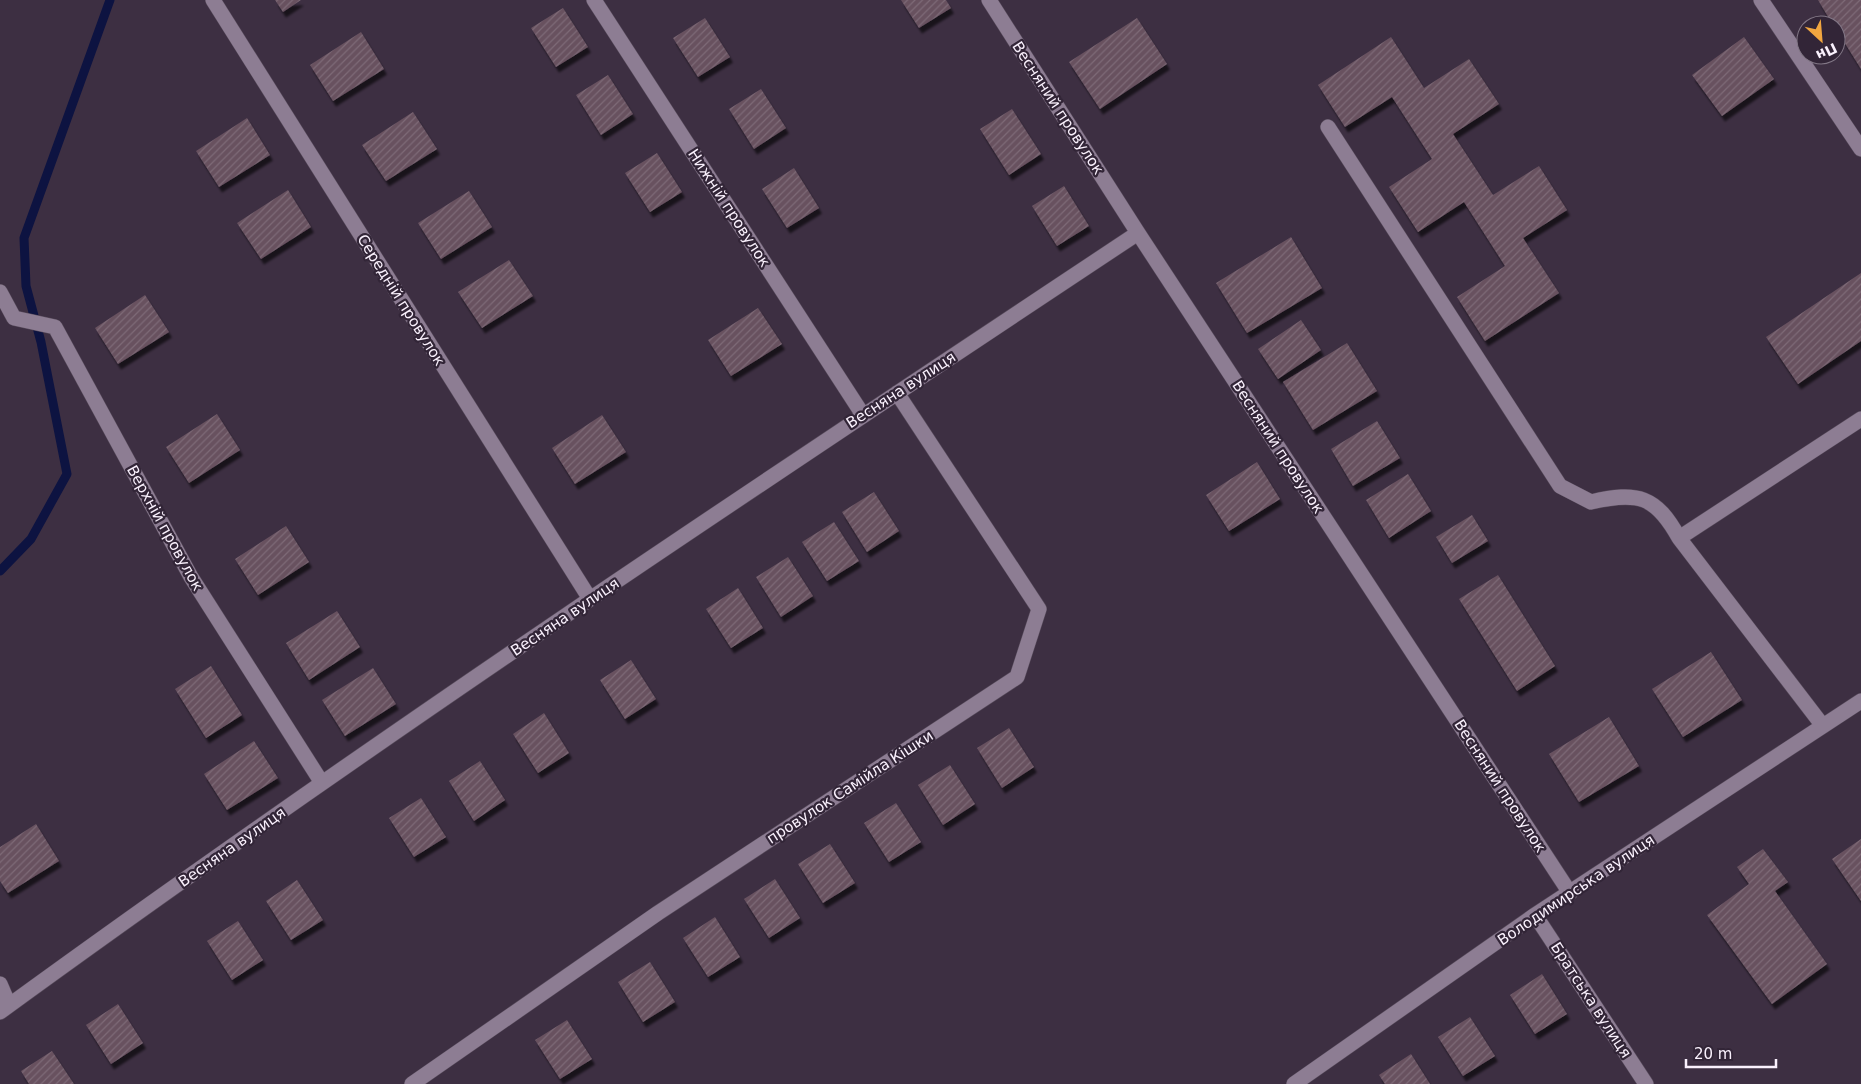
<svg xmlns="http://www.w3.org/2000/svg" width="1861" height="1084" font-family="'DejaVu Sans',sans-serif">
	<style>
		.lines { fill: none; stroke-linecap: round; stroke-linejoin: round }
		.stream { stroke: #0d1341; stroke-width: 9 }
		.building { fill: url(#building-hatch); filter: url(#shadow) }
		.minor-casing { stroke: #574b5b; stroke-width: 16 }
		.minor { stroke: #8d7d93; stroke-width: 15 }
		.labels { text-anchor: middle; stroke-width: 4.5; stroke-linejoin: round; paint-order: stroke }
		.street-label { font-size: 15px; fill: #faf1fd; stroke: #322537 }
	</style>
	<defs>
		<pattern id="building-hatch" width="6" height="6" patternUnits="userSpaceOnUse" patternTransform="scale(1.25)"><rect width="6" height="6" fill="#67515f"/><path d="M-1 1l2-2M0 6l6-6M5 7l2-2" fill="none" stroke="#7e6a77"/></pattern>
		<filter id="shadow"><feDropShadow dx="3" dy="5.5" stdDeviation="1" flood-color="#0009"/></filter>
	</defs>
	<rect width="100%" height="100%" fill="#3d2f42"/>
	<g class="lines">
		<path class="stream" d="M0,571L31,539L67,474L41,342L26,286L24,238L110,0"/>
	</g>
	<path class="building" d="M275,0H301L283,12Z
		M901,0H946L951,8L919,28Z
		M1818,0H1861V69L1836,29V25H1833Z
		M563,8L588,47L556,67L531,28Z
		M705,18L730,57L698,77L673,38Z
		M1137,18L1167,64L1100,109L1069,62Z
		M361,32L384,69L333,101L310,65Z
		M1391,37L1424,88L1469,59L1499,104L1453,134L1493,195L1539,166L1567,210L1523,238L1559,293L1485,341L1457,297L1505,266L1464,202L1418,232L1389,187L1432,159L1392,97L1345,127L1318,85Z
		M1744,37L1774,79L1722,116L1692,75Z
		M608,75L633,114L601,135L576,95Z
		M761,89L786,128L754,149L729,109Z
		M1012,109L1041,154L1009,175L980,129Z
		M413,112L437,149L386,181L362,145Z
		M247,118L270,155L219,187L196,151Z
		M657,153L682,192L650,212L625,173Z
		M794,168L819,208L787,228L762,189Z
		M1064,186L1089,226L1057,246L1032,206Z
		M288,190L311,227L261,259L237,223Z
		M469,191L492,227L441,259L418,223Z
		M1291,237L1322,288L1247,333L1216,283Z
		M509,260L533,296L482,328L458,292Z
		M1861,273V341L1798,384L1766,337Z
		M145,295L169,332L118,364L95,328Z
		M758,308L782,344L731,376L708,340Z
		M1301,320L1321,350L1278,379L1258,349Z
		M1347,343L1377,391L1313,430L1283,382Z
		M217,414L240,450L189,483L166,447Z
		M602,415L626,452L575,484L552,448Z
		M1377,421L1400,458L1353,486L1331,449Z
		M1257,462L1280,499L1229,531L1206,495Z
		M1408,474L1431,511L1389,538L1366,500Z
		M874,492L899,531L867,552L842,512Z
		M1472,515L1488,541L1452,563L1436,537Z
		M834,522L859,561L827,581L802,542Z
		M286,526L309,562L258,595L235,559Z
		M788,557L813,596L781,617L756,577Z
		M1498,575L1555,666L1517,691L1459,599Z
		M738,588L763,628L731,648L706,609Z
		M337,611L360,647L309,680L286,643Z
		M1711,652L1742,700L1683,737L1652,689Z
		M631,660L656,699L625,719L600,680Z
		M211,666L242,715L206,738L175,689Z
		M373,668L396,704L345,736L322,700Z
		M544,713L569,753L538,773L513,734Z
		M1609,717L1639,766L1579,802L1549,754Z
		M1009,728L1034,767L1002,788L977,748Z
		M254,741L278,778L227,810L204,774Z
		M480,761L505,800L474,821L449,781Z
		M950,765L975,804L943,825L918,785Z
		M421,798L446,837L414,857L389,818Z
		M896,803L921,842L889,862L864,823Z
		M36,824L59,861L8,893L0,881V847Z
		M1861,839V901L1832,859Z
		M830,844L855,883L823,903L798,864Z
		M1763,849L1788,882L1775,891L1827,964L1772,1004L1707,915L1749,884L1737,867Z
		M775,879L800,918L769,938L744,899Z
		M297,880L323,920L291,940L266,901Z
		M715,917L740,957L708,977L683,938Z
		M238,921L263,960L232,980L207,941Z
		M650,962L675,1002L643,1022L618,982Z
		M1542,974L1567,1014L1535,1034L1510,995Z
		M118,1004L143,1043L111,1064L86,1025Z
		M1470,1017L1495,1056L1463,1076L1438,1037Z
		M567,1020L592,1059L560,1079L535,1040Z
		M52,1051L74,1084H29L21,1071Z
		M1411,1054L1430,1084H1385L1379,1075Z"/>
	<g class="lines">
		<defs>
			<path id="minor" d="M213,0L590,599
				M594,0L863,415
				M989,0L1138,233L1570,893
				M1761,0L1861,149
				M1328,127L1560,486L1591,502C1638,491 1656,496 1679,538
				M0,292L14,318L55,327L191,577L322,783
				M1823,726L1679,538L1861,419
				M1535,915L1646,1084
				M0,984L9,1005
				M0,1012C372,741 755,487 1138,233
				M412,1084L658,913L1017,677L1039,609L897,393
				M1294,1084L1535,915L1861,701"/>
		</defs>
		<use href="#minor" class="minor-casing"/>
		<use href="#minor" class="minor"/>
	</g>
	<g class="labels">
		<g class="street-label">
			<text transform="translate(1058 108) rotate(57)" y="5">Весняний провулок</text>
			<text transform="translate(729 208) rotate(57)" y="5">Нижній провулок</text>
			<text transform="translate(401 300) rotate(58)" y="5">Середній провулок</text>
			<text transform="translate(901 390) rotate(-33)" y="5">Весняна вулиця</text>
			<text transform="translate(1278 447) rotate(57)" y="5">Весняний провулок</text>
			<text transform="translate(165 528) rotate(61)" y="5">Верхній провулок</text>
			<text transform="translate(565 617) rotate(-34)" y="5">Весняна вулиця</text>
			<text transform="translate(1500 786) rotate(57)" y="5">Весняний провулок</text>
			<text transform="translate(850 787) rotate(-33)" y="5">провулок Самійла Кішки</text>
			<text transform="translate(232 847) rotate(-35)" y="5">Весняна вулиця</text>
			<text transform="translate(1576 890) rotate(-34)" y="5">Володимирська вулиця</text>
			<text transform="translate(1591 1000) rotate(57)" y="5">Братська вулиця</text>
		</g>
	</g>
	<g transform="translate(1821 40) rotate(154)"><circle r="24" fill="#322537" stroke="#827786"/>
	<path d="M0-4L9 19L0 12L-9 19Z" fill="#f1a640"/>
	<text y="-8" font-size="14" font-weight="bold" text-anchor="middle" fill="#faf1fd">Пн</text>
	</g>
	<path d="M1686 1059v8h90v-8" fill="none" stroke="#faf1fd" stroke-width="2.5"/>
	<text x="1694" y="1059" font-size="15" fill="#faf1fd" stroke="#322537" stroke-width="4" paint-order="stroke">20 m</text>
</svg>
